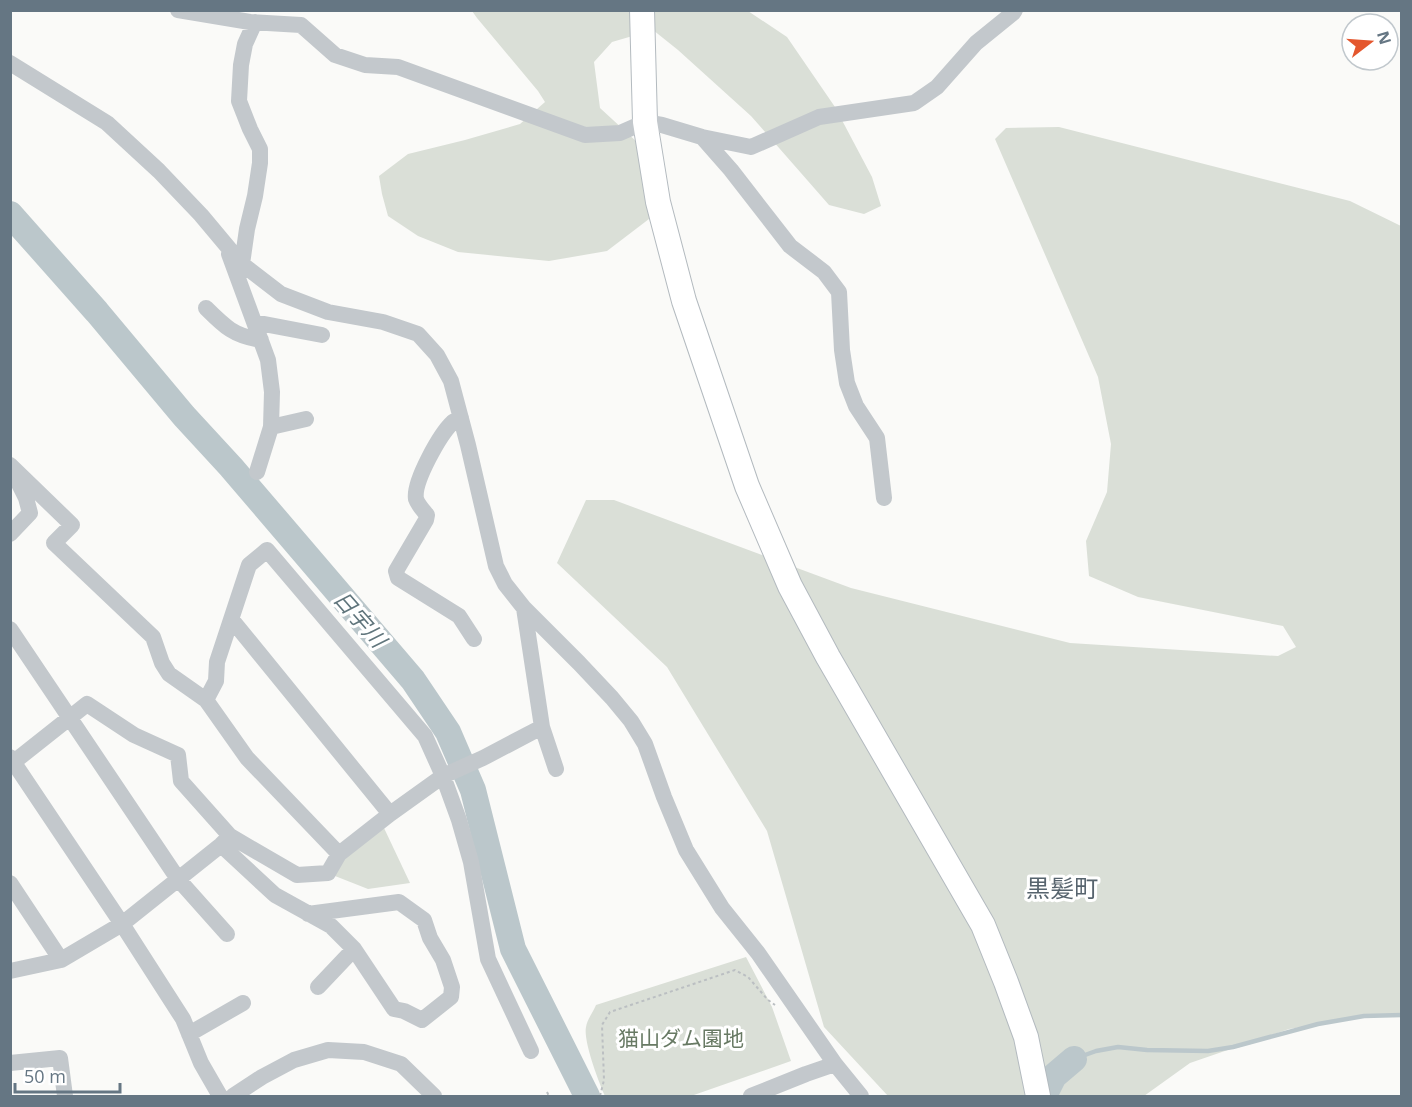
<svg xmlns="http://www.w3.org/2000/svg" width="1412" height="1107" font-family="'Open Sans','Noto Sans JP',sans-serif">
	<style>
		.green { fill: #dadfd7 }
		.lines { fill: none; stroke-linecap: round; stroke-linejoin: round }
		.stream { stroke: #bbc7cb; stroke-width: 4.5 }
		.river { stroke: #bbc7cb; stroke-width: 26 }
		.secondary-casing { stroke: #b3babf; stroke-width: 26 }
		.path { stroke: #bbbfc2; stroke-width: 2; stroke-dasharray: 3 3; stroke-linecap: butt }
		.street { stroke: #c3c8cc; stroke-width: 16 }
		.secondary { stroke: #fff; stroke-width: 24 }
		.labels { text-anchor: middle; stroke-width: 6; stroke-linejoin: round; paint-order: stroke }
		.park-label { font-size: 21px; fill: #687a64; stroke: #fff }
		.water-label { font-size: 22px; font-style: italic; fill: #60757c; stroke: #fff }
		.quarter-label { font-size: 24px; fill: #57646e; stroke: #fff }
	</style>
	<rect width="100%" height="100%" fill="#fafaf8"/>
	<path class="green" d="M472,11H748L787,37L835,107L872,177L881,206L864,214L829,205L751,116L678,50L653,30L612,42L594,62L600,108L637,142L658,184L649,219L607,251L549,261L458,252L418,236L388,216L382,194L379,176L408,154L465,140L520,124L545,102L538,91L477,18Z
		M1059,127L1350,201L1401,226V1015L1372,1016L1289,1029L1190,1063L1144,1096H888L824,1027L767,831L667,667L557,563L586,500H614L851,588L1070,643L1278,656L1296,647L1283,626L1138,597L1089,576L1086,541L1107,492L1111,444L1098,377L995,139L1006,128Z
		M384,828L410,883L368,889L335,876L343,858Z
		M746,957L772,1007L791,1061L691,1096H605C599,1083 583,1041 586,1027C587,1020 593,1012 596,1005Z"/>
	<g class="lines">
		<path class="stream" d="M1074,1059L1096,1051L1118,1047L1147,1050L1208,1051L1233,1047L1318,1024L1364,1016L1402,1015"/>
		<path class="river" d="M10,214L97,312L184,416L231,467L413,680L448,732L473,790L513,949L587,1096
			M1044,1096L1054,1076L1074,1059"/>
		<defs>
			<path id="secondary" d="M642,10L645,122L658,202L684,301L747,486L790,586L828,657L983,925L1006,982L1026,1037L1038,1096"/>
		</defs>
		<use href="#secondary" class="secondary-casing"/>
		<path class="path" d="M547,1092L549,1096
			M600,1096L604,1080L602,1025L610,1012L735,970L748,977L768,1000L775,1005"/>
		<path class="street" d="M178,10L250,22L301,25L335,55L365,65L398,67L585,135L620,133L645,122L662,125L702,137L751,147L819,117L914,103L937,87L976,43L1013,13L1015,10
			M10,63L107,123L159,171L201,215L242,264L281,294L328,312L383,322L418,334L437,355L451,381L468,445L496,566L505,584L524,608L579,663L612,698L631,721L645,744L664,797L686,850L722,908L758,953L835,1064L861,1096
			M702,137L731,170L790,246L824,272L839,292L842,350L847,383L856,406L877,438L884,498
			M229,254L268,360L272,392L271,427L257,472
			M242,264L247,229L255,196L260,163V149L250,129L239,101L241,65L245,44L255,22
			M206,308C225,327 234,336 261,340
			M254,322L322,335
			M461,418C459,419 454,421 453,422C440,434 413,482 416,499C418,505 423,510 427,515L426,520L396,571L398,578L459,616L474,639
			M271,427L306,419
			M10,465L72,525L54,543L153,637L162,663L169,674L206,700
			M10,534L30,513L26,498L14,474
			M232,620L390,814
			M10,629L178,879L227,934
			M542,727L556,769
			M10,757L122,924L183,1019L201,1063L220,1096
			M10,765L87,704L134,735L178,755L181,781L230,836
			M221,845L275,895L331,926L354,949L394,1009L404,1011L422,1020L451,997L452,987L443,960L430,938L424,920L399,902L308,914
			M339,854L247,758L206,700L216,681L217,662L249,565L267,550L425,736L443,776L459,820L471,862L488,959L531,1051
			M10,883L61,960
			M10,971L61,960L122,924L221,845L230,836L297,875L328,873L339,854L390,814L443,776L483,758L542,727L524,608
			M318,987L354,949
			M189,1034L243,1003
			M10,1063L60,1058L65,1096
			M233,1096L262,1077L294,1060L328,1050L364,1052L401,1064L434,1096
			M751,1096L806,1074L835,1064"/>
		<use href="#secondary" class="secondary"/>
	</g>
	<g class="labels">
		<g class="park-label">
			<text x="681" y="1046">猫山ダム園地</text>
		</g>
		<g class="water-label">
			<text transform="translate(360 619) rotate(49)" y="8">日宇川</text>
		</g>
		<g class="quarter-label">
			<text x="1062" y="897">黒髪町</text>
		</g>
	</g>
	<rect width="1412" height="1107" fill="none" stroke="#657683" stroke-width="24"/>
	<g transform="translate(1370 42) rotate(73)"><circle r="28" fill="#ffffff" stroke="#c1c8cd" stroke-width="1.5"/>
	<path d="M0-4.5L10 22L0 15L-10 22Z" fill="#e4572e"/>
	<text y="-9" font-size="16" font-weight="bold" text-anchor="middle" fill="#657683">N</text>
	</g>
	<path d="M15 1083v9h105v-9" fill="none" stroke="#657683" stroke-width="3"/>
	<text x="24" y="1083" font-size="18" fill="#657683" stroke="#ffffff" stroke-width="4.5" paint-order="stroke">50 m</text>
</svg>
